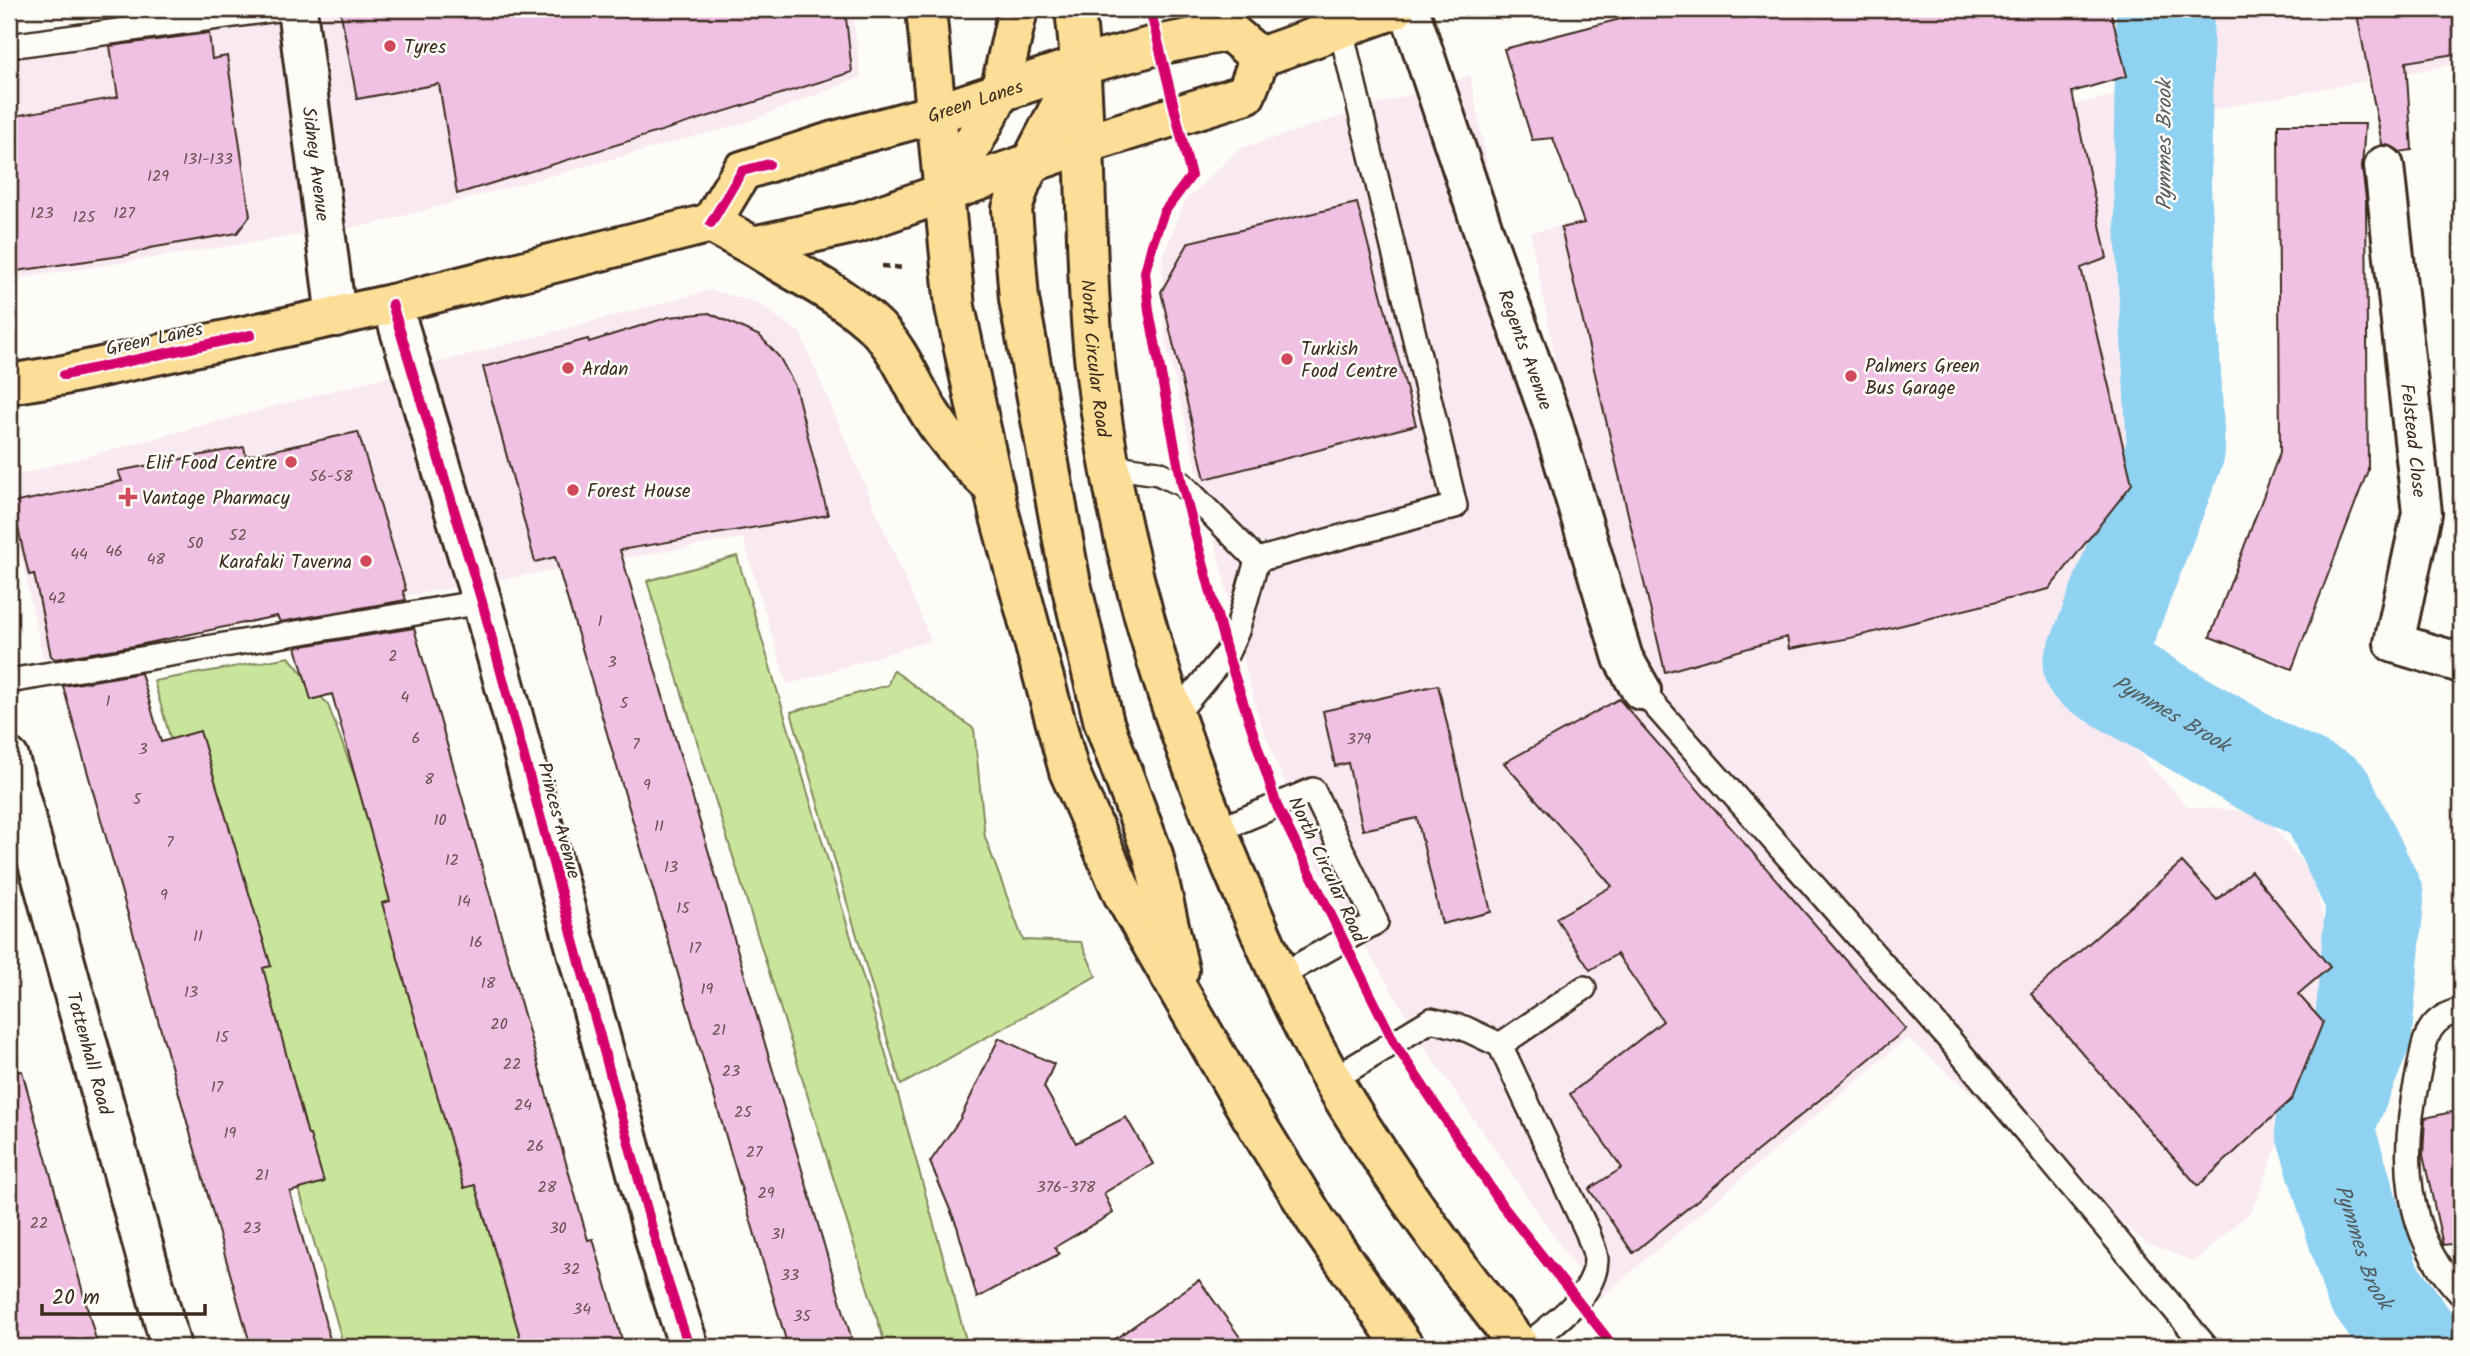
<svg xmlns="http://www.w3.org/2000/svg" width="2470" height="1356" font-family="Kalam,sans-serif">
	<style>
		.built { fill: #f9eaf1 }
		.green { fill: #c9e59c; stroke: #82885d; stroke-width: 2 }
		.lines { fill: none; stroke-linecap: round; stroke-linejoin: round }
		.river { stroke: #90d2f2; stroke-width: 98 }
		.building { fill: #f1c1e3; stroke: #3b2a1e; stroke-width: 2 }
		.service-casing { stroke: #3b2a1e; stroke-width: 28 }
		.minor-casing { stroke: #3b2a1e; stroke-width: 44 }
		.primary-casing { stroke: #3b2a1e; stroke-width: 44 }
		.trunk-casing { stroke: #3b2a1e; stroke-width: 44 }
		.path { stroke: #3b2a1e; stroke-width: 4.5; stroke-dasharray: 7 5; stroke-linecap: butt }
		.service { stroke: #fdfcf7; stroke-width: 23 }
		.minor { stroke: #fdfcf7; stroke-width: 38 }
		.primary { stroke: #fcde96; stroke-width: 38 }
		.trunk { stroke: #fcde96; stroke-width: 38 }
		.cycleway-casing { stroke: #fdfcf7; stroke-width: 15 }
		.cycleway { stroke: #d6006c; stroke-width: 10 }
		.poi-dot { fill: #d1495b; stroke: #fdfcf7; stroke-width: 2.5 }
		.labels { text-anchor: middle; stroke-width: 5; stroke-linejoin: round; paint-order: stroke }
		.number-label { font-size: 16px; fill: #68504f }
		.poi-label { font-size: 19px; fill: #3b2a1e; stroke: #fdfcf7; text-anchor: start }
		.street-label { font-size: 19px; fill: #3b2a1e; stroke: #fdfcf7 }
		.water-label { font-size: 21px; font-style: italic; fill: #545c5e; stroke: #fdfcf7 }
	</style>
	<rect width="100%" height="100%" fill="#fdfcf7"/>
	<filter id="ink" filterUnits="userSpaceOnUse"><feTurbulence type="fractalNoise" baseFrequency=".0143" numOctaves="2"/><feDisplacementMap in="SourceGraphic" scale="14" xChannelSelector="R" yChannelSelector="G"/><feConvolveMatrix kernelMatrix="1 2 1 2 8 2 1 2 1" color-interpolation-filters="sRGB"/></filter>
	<g filter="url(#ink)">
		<path class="built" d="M278,9H852L861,77L745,123L373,224L9,280V46Z
			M2198,9H2461V63L2200,112Z
			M1470,75L1519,332L1587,625L1553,346L1530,233L2137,90L2146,486L2057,665L2188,807L2262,812L2313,877L2340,988L2252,1210L2194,1262L2146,1243L1907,1038L1598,1300L1430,1055L1317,865L1257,713L1165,340L1162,259L1185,201L1239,149Z
			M711,290L758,303L800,333L931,640L787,685L743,538L43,658L9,500V477Z"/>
		<path class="green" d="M737,556L896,1088L968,1347H886L647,581Z
			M289,657L328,705L417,944L530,1347H344L154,681Z
			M893,670L974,729L985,837L1023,940L1081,942L1096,976L901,1085L791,712L888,685Z"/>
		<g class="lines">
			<path class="river" id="s1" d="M2165,9L2162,186L2176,450L2092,667L2254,762L2326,797L2375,899L2363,1033L2324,1127L2372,1284L2416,1347"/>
		</g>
		<path class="building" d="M104,9H177L106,19Z
			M340,9H845L852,72L457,194L439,84L357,99Z
			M1659,9H2110L2127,76L2072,92L2107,258L2081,268L2132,484L2049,589L1850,638L1789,649L1787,637L1665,672L1561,228L1584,223L1553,138L1532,140L1504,49Z
			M2356,9H2461V53L2406,62L2412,150L2400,152L2382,144Z
			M209,33L212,59L227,56L250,216L237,233L150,248L128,255L9,272V117L118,97L110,46Z
			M2278,124H2365L2362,168L2366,198L2368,470L2292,669L2210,637L2280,452Z
			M1357,203L1416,425L1205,479L1161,292L1189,242Z
			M709,313L760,336L780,358L795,386L828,515L620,550L854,1347H788L555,557L535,562L483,367L588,339L589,342L669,317Z
			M358,432L406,590L403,591L406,600L280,622L277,616L134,646L55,659L51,656L34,574L29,575L12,503L122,481L118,471L244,447L246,456Z
			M414,628L588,1240L593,1239L624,1347H523L475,1185L464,1188L382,903L390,901L332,694L311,700L296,647Z
			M141,673L161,742L200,731L271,966L263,968L308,1135H310L324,1182L290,1192L332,1347H251L63,686Z
			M1438,685L1491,912L1442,924L1417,818L1363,830L1348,763L1335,766L1323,711Z
			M1619,699L1906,1029L1633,1253L1589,1189L1622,1168L1570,1094L1663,1021L1617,954L1590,970L1556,918L1612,886L1504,763Z
			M2182,862L2217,900L2251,871L2330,967L2298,994L2323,1022L2292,1099L2198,1186L2031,994Z
			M999,1038L1054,1064L1044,1087L1076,1143L1126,1117L1153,1164L1104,1193L1113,1213L1055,1247L1059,1254L977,1298L957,1226L930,1162L960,1119Z
			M22,1071L98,1347H9V1072Z
			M2461,1110V1243L2443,1245L2423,1155L2425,1118Z
			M1199,1280L1247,1347H1104Z"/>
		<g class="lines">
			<defs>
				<path id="service" d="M9,46L278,9
					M1109,466L1158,473L1182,484L1257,560
					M1257,560L1455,506L1340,26
					M9,681L482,602
					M1641,690L1948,1038L2206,1347
					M1173,718L1227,653L1237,631L1257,560
					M1216,831L1313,790L1376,922L1280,976
					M2461,1010C2424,1019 2425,1042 2418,1075C2401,1153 2402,1233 2461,1294
					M1500,1045L1588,1233C1590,1241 1596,1252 1596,1260C1595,1298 1550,1325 1525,1347
					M1332,1080L1431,1020L1464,1028L1500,1045L1584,988"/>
				<g id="minor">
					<path id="s2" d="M297,9L336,317"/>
					<path id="s3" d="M1409,9L1485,236L1552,421L1623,658L1641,690"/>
					<path id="s4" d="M2384,166L2422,513L2394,643L2461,663"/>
					<path d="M392,304L482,602L661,1261L689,1347"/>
					<path id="s5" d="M9,758L171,1347"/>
				</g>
				<g id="primary">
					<path id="s6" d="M711,223L742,171L834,141L938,113L1081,65L1158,45L1229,31L1251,50"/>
					<path d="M9,384L64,375L392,304L711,223L753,246L857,223L1085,144L1246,94L1260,57L1395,9"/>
				</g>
				<g id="trunk">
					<path d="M926,9L955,307L999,513L1069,771L1123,894L1247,1109L1315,1219L1404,1347"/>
					<path id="s7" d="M1075,9C1090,138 1081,270 1099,399C1124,579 1176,739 1248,904C1274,964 1300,1024 1333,1081C1388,1174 1453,1262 1520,1347"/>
					<path d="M1207,9L1229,31"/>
					<path d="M1081,66L1021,182L1012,209L1019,299L1071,584L1104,723L1153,855L1179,970"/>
					<path d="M946,194L1000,92L1018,9"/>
					<path d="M753,246C794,273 843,294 878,329C902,354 913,387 931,415C949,443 969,465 994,487"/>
				</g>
			</defs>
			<use href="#service" class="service-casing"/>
			<use href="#minor" class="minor-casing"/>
			<use href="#primary" class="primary-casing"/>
			<use href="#trunk" class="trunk-casing"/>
			<path class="path" d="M882,266L905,268"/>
			<use href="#service" class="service"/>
			<use href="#minor" class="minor"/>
			<use href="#primary" class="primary"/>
			<use href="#trunk" class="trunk"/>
			<defs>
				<path id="cycleway" d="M1150,9L1191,176L1164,212L1152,245L1145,272L1149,311L1182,484L1227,653L1277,806L1395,1044L1502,1205L1614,1347
					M711,223L742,171L769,164
					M392,304L482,602L661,1261L689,1347
					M64,375L251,335"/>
			</defs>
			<use href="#cycleway" class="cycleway-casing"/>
			<use href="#cycleway" class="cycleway"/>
		</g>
	</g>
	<g class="poi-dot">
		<circle cx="390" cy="46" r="7"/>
		<circle cx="1287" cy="359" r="7"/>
		<circle cx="568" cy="368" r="7"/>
		<circle cx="1851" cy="376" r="7"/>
		<circle cx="291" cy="462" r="7"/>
		<circle cx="573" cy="490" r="7"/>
		<path d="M124.5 486.5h7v7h7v7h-7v7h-7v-7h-7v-7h7z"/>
		<circle cx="366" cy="561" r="7"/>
	</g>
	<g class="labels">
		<g class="number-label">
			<text x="208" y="164">131-133</text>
			<text x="158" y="181">129</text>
			<text x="42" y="218">123</text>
			<text x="124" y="218">127</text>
			<text x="84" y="222">125</text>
			<text x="331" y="481">56-58</text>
			<text x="238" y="540">52</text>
			<text x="195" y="548">50</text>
			<text x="114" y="556">46</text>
			<text x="79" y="559">44</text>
			<text x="156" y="564">48</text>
			<text x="57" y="603">42</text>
			<text x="600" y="626">1</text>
			<text x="393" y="661">2</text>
			<text x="612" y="667">3</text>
			<text x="405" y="702">4</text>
			<text x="108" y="706">1</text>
			<text x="624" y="708">5</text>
			<text x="416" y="743">6</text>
			<text x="1359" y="744">379</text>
			<text x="636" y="749">7</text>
			<text x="143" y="754">3</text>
			<text x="429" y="784">8</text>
			<text x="647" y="790">9</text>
			<text x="137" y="804">5</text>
			<text x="440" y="825">10</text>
			<text x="659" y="831">11</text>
			<text x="170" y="847">7</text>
			<text x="452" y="865">12</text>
			<text x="671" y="872">13</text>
			<text x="164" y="900">9</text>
			<text x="464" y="906">14</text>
			<text x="683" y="913">15</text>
			<text x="198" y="941">11</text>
			<text x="476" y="947">16</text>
			<text x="695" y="953">17</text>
			<text x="488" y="988">18</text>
			<text x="707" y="994">19</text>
			<text x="191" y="997">13</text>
			<text x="499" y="1029">20</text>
			<text x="719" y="1035">21</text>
			<text x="222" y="1042">15</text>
			<text x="512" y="1069">22</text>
			<text x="731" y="1076">23</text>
			<text x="217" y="1092">17</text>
			<text x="523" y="1110">24</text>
			<text x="743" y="1117">25</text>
			<text x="230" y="1138">19</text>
			<text x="535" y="1151">26</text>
			<text x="754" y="1157">27</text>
			<text x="262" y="1180">21</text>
			<text x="547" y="1192">28</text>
			<text x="1066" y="1192">376-378</text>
			<text x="766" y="1198">29</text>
			<text x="39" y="1228">22</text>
			<text x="252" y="1233">23</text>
			<text x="558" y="1233">30</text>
			<text x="778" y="1239">31</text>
			<text x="571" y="1274">32</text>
			<text x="790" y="1280">33</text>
			<text x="582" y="1314">34</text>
			<text x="802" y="1321">35</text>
		</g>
		<g class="poi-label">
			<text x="404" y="53">Tyres</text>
			<text x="1301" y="355">Turkish<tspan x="1301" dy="22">Food Centre</tspan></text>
			<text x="1865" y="372">Palmers Green<tspan x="1865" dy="22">Bus Garage</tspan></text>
			<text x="582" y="375">Ardan</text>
			<text x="277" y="469" text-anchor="end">Elif Food Centre</text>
			<text x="587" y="497">Forest House</text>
			<text x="142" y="504">Vantage Pharmacy</text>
			<text x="352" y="568" text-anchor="end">Karafaki Taverna</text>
		</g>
		<g class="street-label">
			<text dy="7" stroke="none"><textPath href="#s6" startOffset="304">Green Lanes</textPath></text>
			<text dy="7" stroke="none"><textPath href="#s2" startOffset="156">Sidney Avenue</textPath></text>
			<text transform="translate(154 338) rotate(-12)" y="7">Green Lanes</text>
			<text dy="7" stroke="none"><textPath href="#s3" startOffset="360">Regents Avenue</textPath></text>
			<text dy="7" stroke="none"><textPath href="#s7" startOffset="350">North Circular Road</textPath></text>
			<text dy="7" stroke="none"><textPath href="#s4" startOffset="276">Felstead Close</textPath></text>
			<text transform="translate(560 820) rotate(75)" y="7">Princes Avenue</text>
			<text transform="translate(1328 869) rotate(65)" y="7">North Circular Road</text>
			<text dy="7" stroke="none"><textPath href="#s5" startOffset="306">Tottenhall Road</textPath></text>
		</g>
		<g class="water-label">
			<text transform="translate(2164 145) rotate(-90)" y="7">Pymmes Brook</text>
			<text dy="7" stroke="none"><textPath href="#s1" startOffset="766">Pymmes Brook</textPath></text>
			<text dy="7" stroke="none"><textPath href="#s1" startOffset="1418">Pymmes Brook</textPath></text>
		</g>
	</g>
	<rect width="2470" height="1356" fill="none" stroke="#fdfcf7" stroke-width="35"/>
	<rect x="18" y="18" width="2435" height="1321" fill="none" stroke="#3b2a1e" stroke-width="2.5" filter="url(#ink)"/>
	<path d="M42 1304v10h163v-10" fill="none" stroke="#3b2a1e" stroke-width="3.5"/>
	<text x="52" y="1304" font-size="21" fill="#3b2a1e" stroke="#fdfcf7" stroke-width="5" paint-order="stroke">20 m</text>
</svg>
